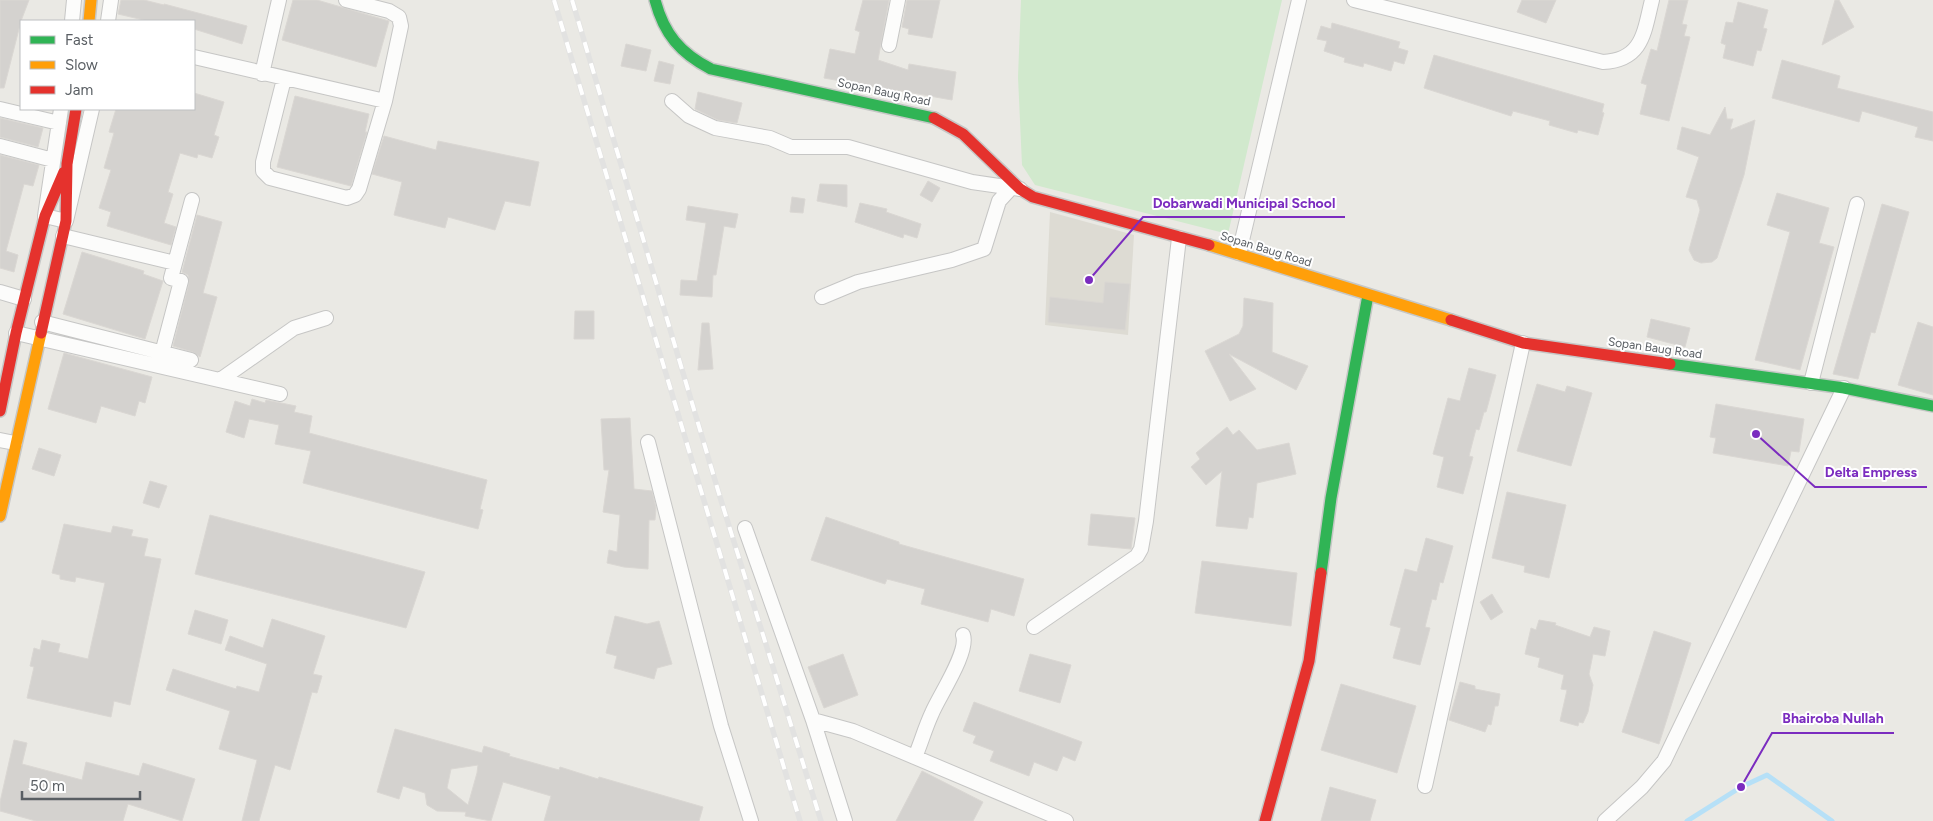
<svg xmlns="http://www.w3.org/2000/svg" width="1933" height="821" font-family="Figtree,sans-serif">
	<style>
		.education { fill: #dddbd3 }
		.green { fill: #d1e9cd }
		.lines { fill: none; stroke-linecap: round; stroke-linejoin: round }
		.stream { stroke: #b6e0f7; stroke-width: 5 }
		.building { fill: #d4d2cf; stroke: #dad7d3; fill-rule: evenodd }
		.street-casing { stroke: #c6c6c5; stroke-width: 16 }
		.fast-casing { stroke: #c6c7c6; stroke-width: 14 }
		.slow-casing { stroke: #c6c7c6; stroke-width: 14 }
		.jam-casing { stroke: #c6c7c6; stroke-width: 14 }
		.street { stroke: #fcfcfb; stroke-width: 14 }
		.fast { stroke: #30b455; stroke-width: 11 }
		.slow { stroke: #ff9f0a; stroke-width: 11 }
		.jam { stroke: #e5322d; stroke-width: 11 }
		.rail-casing { stroke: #e2e2e1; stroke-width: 5.5 }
		.rail { stroke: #fff; stroke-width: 4; stroke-dasharray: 11; stroke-linecap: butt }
		.labels { text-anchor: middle; stroke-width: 4; stroke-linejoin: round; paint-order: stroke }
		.street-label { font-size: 12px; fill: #595e63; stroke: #fff }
		.leader { fill: none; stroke: #7b2cbf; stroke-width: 2 }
		.callout-dot { fill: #7b2cbf; stroke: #fff; stroke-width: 2 }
		.callout-label { font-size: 14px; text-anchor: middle; font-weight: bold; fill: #7b2cbf; stroke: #fff; stroke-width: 4; stroke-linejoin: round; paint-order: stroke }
	</style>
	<rect width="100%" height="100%" fill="#eae9e4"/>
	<path class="education" d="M1050,212L1134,235L1128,335L1045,325Z"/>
	<path class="green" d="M1021,0H1282L1228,234L1035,185L1022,165L1018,77Z"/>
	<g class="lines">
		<path class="stream" d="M1687,821L1741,787L1767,775L1832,821"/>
	</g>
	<path class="building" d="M0,0H29L21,21L4,88H0Z
		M121,0H144L164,5V4L247,26L242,44L194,29V21H148L118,14Z
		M293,0H317L389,21L376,67L282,40Z
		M863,0H889L878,60L908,70L909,64L956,72L952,100L896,90L895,97L878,93L880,88L824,78L830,49L855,54L860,32L855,30Z
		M907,0H940L932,38L908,34L909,29L902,27Z
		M1522,0H1556L1546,23L1517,12Z
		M1669,0H1688L1682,24L1687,25L1684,36L1690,37L1669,121L1640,114L1647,85L1641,83L1651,49L1657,51Z
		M1835,0H1839L1854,27L1822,45Z
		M1738,2L1768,10L1763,28L1767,29L1761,51L1757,50L1753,66L1723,58L1726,45L1721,43L1726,22L1733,23Z
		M1332,23L1400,42L1398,48L1408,51L1404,64L1394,61L1391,71L1364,63L1363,67L1344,62L1345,58L1324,51L1327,41L1317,39L1321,26L1331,29Z
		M626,44L651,50L646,71L621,66Z
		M1434,55L1604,104L1602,112L1604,113L1598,135L1578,130L1577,133L1549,125L1550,121L1513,111L1511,116L1424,88Z
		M1782,60L1840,76L1837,88L1933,112V141L1915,137L1918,127L1862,111L1859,122L1772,98Z
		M659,61L674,65L670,84L654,81Z
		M698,92L742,103L737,123L718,120L695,109Z
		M194,93L224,102L214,135L219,137L212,158L198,154L197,158L180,153L168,192L173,194L164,223L176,227L171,245L107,226L111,212L99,208L111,170L104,168L114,133L109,132L116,109H194Z
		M295,96L369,114L365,132H367L351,186L277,167Z
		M1725,107L1727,119H1733L1730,130L1755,120L1744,175L1717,258L1712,262L1701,263L1694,260L1689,250L1700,210L1697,200L1686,197L1699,157L1677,149L1682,127L1710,135Z
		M0,118L43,128L38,147L0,137Z
		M384,136L436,150L438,141L539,162L530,206L505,201L495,230L448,217L445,228L394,215L402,182L372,174Z
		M0,155L39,165L33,186L24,184L6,251L18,255L14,272L0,268Z
		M928,181L940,188L932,202L920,195Z
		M820,184L847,185V207L817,201Z
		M1777,193L1829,208L1819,243L1834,247L1800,370L1755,360L1790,232L1767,225Z
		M792,197L805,199L803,213L790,212Z
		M860,203L887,209L886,212L921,224L917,238L904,234L903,238L855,222Z
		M1882,204L1909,212L1875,333L1871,332L1858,379L1833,374Z
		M688,206L738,214L735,228L724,226L716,275H713L712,297L680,295L681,280L697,281L706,223L686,220Z
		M197,215L222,222L203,293L217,297L200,357L193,352L173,346L189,283L188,275L182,272Z
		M82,252L144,271L143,274L163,281L145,339L63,314Z
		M1105,282L1130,284L1125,330L1048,322L1050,297L1103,303Z
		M1244,298L1273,303L1272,352L1308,366L1296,390L1229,354L1256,389L1230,401L1205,351L1239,334L1243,326Z
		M575,311H594V339H574Z
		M1651,319L1690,328L1685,347L1647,337Z
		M1918,322L1933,327V395L1898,385Z
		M702,323H709L713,369L698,370Z
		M64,353L152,377L145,403L139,401L135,416L101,406L96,423L48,409Z
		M1469,368L1496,375L1486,412H1484L1479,430L1476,429L1469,456L1473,457L1463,494L1437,487L1444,457L1433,454L1448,398L1460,401Z
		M1537,384L1565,392L1567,386L1592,393L1571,466L1517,451Z
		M252,399L265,403L266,400L296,406L294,412L312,416L309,433L487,480L480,509L483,510L478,529L303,483L311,451L275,444L279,425L249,419L244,438L226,432L235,401L250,406Z
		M1716,404L1804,419L1799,452L1791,451L1788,466L1713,453L1716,438L1710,437Z
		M630,418L634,489L652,491L656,508L655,520H649L648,569L624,567L607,563L609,550L617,552L620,515L603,512L609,470H604L601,419Z
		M1227,427L1233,435L1239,430L1257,450L1289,443L1296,474L1257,483L1253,518L1249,517L1247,529L1216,526L1222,471L1206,485L1191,467L1200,459L1196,453Z
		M39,448L61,455L54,476L32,469Z
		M150,481L167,486L159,508L143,503Z
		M1507,492L1566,505L1549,578L1524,572L1525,566L1492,558Z
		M1091,514L1135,518L1131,549L1088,545Z
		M210,515L425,572L406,628L195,574Z
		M826,517L899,542V544L1024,579L1014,616L991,609L988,622L921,604L925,589L887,579L885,584L811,560Z
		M64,524L111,533L113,526L133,530L131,536L148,539L144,556L161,559L130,705L114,701L111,717L27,698L34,667L30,666L34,648L40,650L42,640L60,644L58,652L88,659L105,583L76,577L75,582L60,579V575L52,573Z
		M1426,538L1453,546L1443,583L1440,582L1436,600L1432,599L1425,627L1430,628L1420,665L1393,658L1401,628L1390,625L1405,569L1417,572Z
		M1202,561L1297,573L1291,626L1195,613Z
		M1492,594L1503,612L1491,620L1480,602Z
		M195,610L228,620L221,644L188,634Z
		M615,616L647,624L659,621L672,664L657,668L654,679L614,668L617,656L606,653Z
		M272,619L325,636L313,674L322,676L317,693L312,692L290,770L275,765L259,821H242L257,760L219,749L230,711L166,690L173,669L236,689L237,686L259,692L267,664L225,650L230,636L263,648Z
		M1539,620L1556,623L1555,625L1590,637L1594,627L1610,631L1605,656L1593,654L1589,674L1593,685L1588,712L1583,723L1579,722L1578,726L1560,721L1567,690L1561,689L1564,675L1538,667L1540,658L1525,654L1531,628L1536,630Z
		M1654,631L1691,643L1659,744L1622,732Z
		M843,654L858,695L824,708L808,667Z
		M1030,654L1071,665L1060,703L1019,691Z
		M1460,682L1475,686V689L1500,694L1498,706H1495L1491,725L1488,724L1485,732L1449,720Z
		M1341,684L1416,706L1397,773L1321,750Z
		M974,702L1082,742L1075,761L1063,756L1057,771L1034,762L1029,776L990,761L994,751L973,743L976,736L963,731Z
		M395,729L482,753L484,746L510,754L509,756L559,770L560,767L598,779L599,777L703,807L699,821H544L551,796L503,782L491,821L465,816L466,812L437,811L427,805L425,793L403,786L399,799L377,792ZM478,765L477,773L468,805L447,788L451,769Z
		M14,740L27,743L22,764L82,780L86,762L139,776L143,763L195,779L182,821L128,804L123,821H36L0,811V802Z
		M922,771L983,802L973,821H896Z
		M1330,787L1376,800L1370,821H1321Z"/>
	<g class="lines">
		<defs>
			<path id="street" d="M1354,0L1603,62C1643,60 1644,32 1652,0
				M72,21L74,0
				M108,21L111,0
				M889,45L898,0
				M194,57L385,101
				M262,74L279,0
				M284,79L263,162V171L270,178L347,198L355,195L359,189L385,101L401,26L399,17L389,11L346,0
				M672,101L689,116L715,128L770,138L791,147H848L972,182L1020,189
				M0,109L59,123
				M61,109L45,216L66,221L92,109
				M0,146L53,160
				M63,236L175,263
				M1239,253L1299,0
				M0,292L24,299
				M822,297L858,282L952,260L984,249L999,201L1011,188
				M42,322L191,360
				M16,333L280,394
				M162,353L181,281L171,278L192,200
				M220,380L294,328L326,318
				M1811,383L1857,204
				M0,440L15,443
				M648,442L721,726L751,821
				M745,528L813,720L853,731L1066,821
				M1034,627L1137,556L1141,549L1146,521L1179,238
				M813,720L845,821
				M915,757C921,743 925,728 932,713C939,696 969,652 963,635
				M1425,786L1523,343
				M1605,821L1642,787L1664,761L1844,388"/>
			<path id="fast" d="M655,0C664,34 680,53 711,69L934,118
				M1670,364L1844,388L1933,406
				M1321,573L1331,498L1368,295"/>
			<path id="slow" d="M89,21L91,0
				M1209,245L1451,320
				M0,516L41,333"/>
			<path id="jam" d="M934,118L963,134L1020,189L1033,197L1209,245
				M1451,320L1523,343L1670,364
				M41,333L66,221L67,164L76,109
				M0,411L16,333L45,216L64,172
				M1265,821L1309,661L1321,573"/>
		</defs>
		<use href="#street" class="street-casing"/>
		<use href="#fast" class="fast-casing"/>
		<use href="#slow" class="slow-casing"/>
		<use href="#jam" class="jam-casing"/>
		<use href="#street" class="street"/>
		<use href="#fast" class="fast"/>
		<use href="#slow" class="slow"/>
		<use href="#jam" class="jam"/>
		<defs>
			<path id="rail" d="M554,0L800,821
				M572,0L720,497L821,821"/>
		</defs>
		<use href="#rail" class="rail-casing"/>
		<use href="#rail" class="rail"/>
	</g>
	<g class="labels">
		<g class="street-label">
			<text transform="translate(884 92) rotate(12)" y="4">Sopan Baug Road</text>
			<text transform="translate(1266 249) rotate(17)" y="4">Sopan Baug Road</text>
			<text transform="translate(1655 348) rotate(8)" y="4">Sopan Baug Road</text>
		</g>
	</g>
	<path class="leader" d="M1089 280L1143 217H1345M1756 434L1815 487H1927M1741 787L1772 733H1894"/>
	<g class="callout-dot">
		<circle cx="1089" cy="280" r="5"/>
		<circle cx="1756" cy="434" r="5"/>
		<circle cx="1741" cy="787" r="5"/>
	</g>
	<g class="callout-label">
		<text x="1244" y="208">Dobarwadi Municipal School</text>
		<text x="1871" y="477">Delta Empress</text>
		<text x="1833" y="723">Bhairoba Nullah</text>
	</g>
	<rect x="20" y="20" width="175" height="90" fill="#ffffff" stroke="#bdbfc1"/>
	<rect x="30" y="36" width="25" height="8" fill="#30b455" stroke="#bdbfc1"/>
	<text x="65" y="45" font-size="15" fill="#595e63">Fast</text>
	<rect x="30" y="61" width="25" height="8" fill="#ff9f0a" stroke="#bdbfc1"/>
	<text x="65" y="70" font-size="15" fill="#595e63">Slow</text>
	<rect x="30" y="86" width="25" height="8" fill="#e5322d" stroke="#bdbfc1"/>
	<text x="65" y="95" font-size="15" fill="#595e63">Jam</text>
	<path d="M22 791v8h118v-8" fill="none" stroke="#595e63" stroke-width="2.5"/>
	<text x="30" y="791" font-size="15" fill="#595e63" stroke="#ffffff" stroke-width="4" paint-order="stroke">50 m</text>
</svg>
